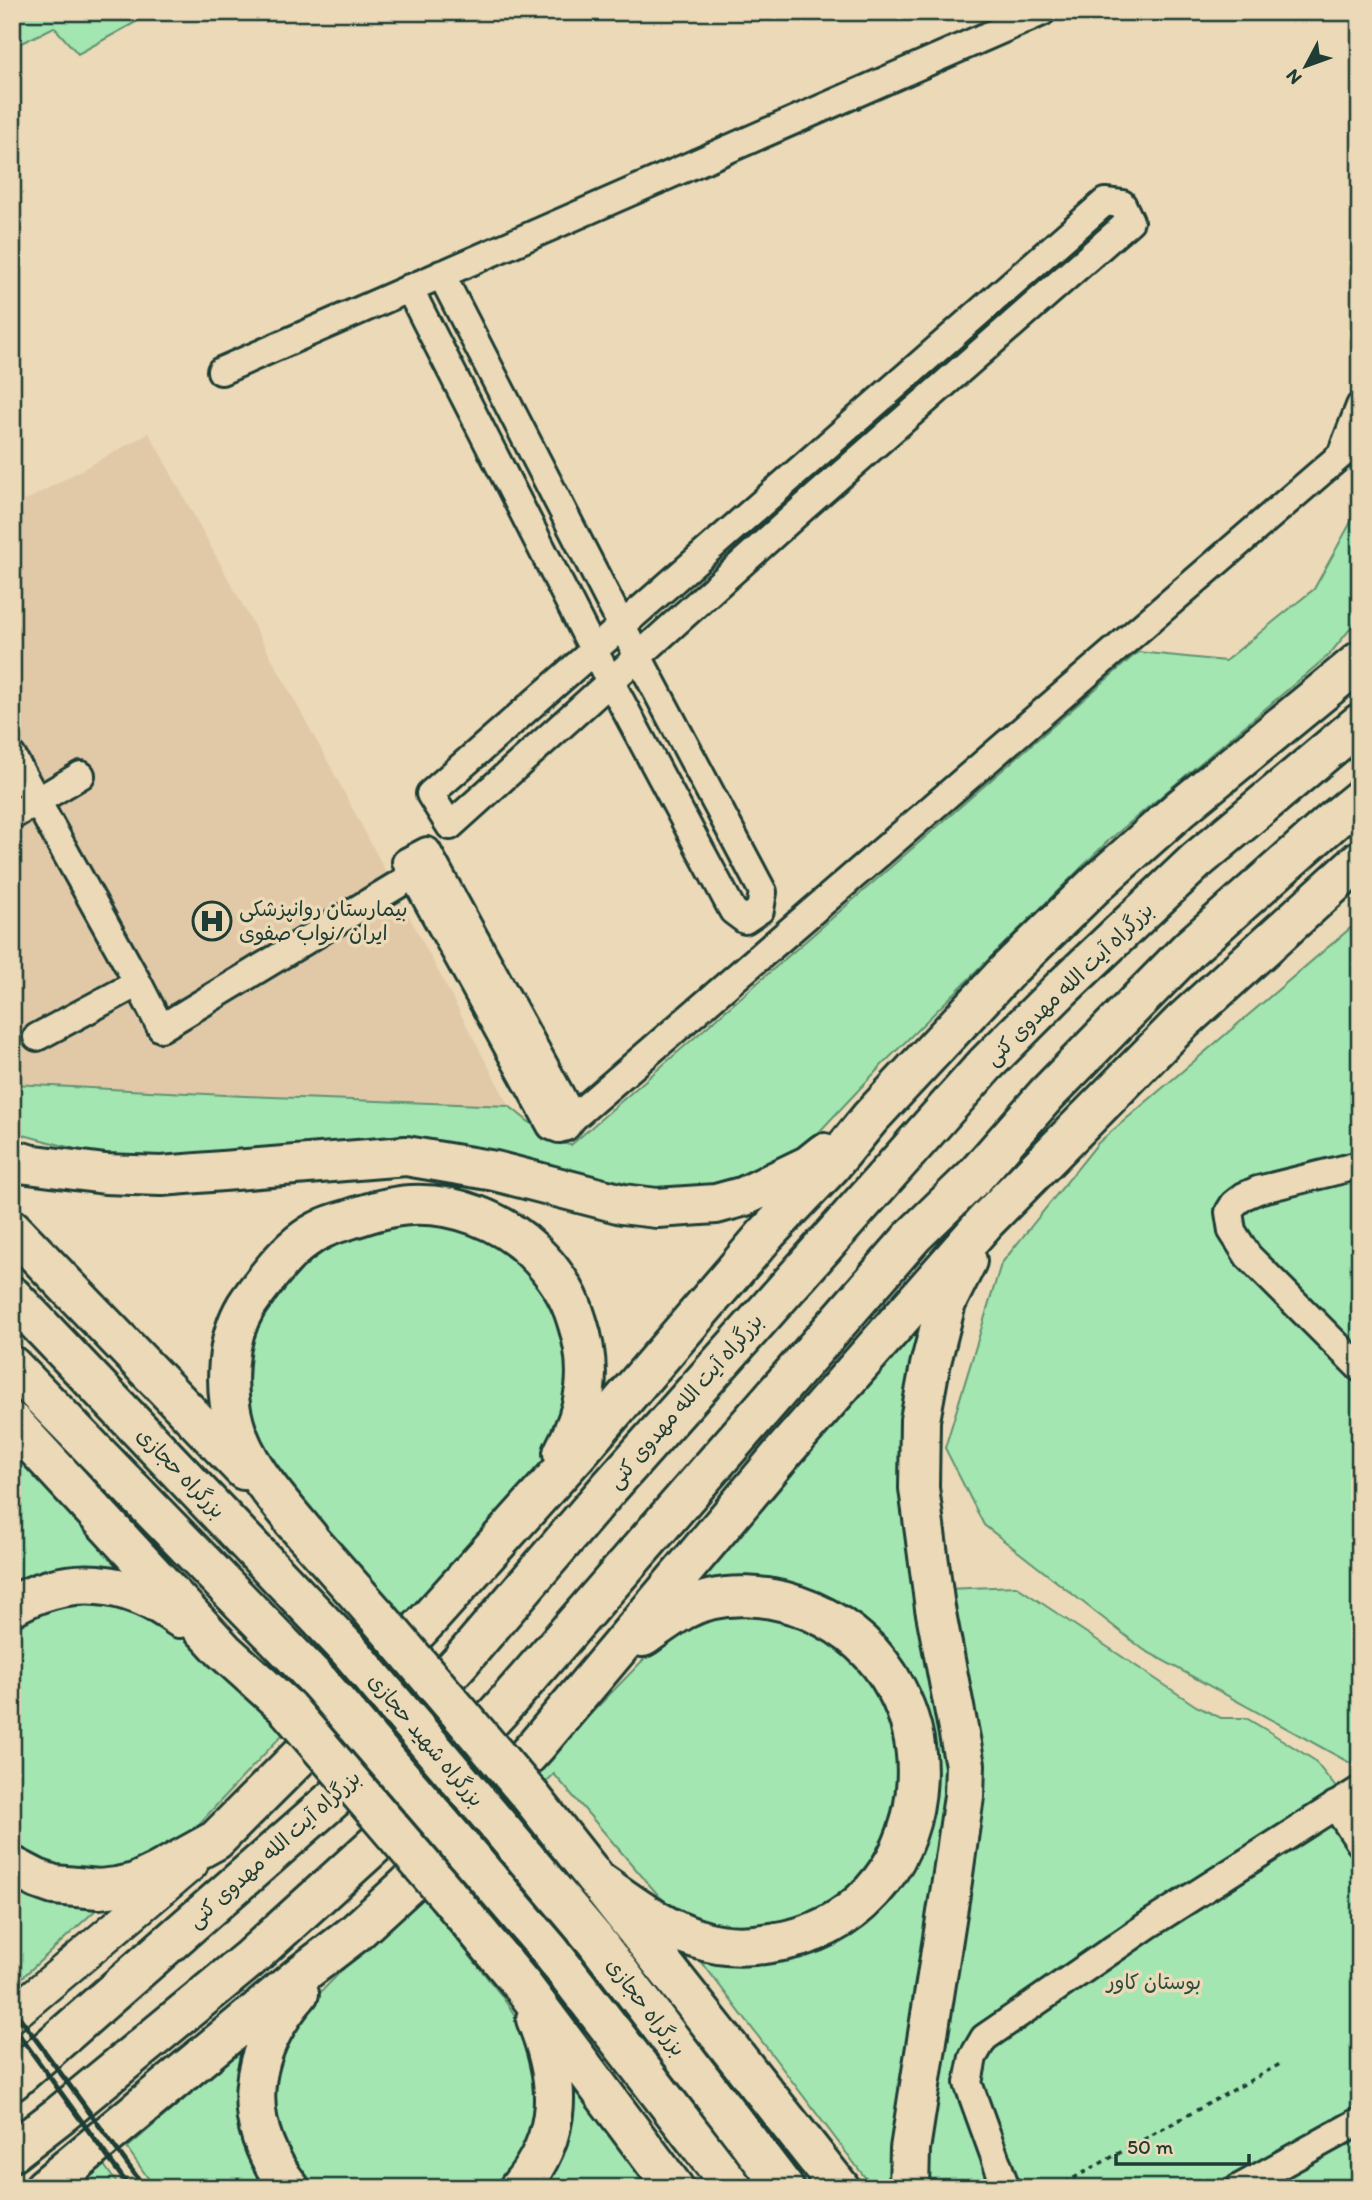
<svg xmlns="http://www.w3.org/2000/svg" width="1372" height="2200" font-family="Itim,'Playpen Sans Arabic',sans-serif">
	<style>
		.built { fill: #e1c9a8 }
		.green { fill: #a3e6b1; stroke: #619272; stroke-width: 2 }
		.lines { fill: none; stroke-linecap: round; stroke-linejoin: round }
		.minor-casing { stroke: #1f3d34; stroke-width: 32 }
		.major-casing { stroke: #1f3d34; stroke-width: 38 }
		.highway-casing { stroke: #1f3d34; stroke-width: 44 }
		.path { stroke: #1f3d34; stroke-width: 3.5; stroke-dasharray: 5 5; stroke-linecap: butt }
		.minor { stroke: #ebd9b7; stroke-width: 26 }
		.major { stroke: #ebd9b7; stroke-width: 33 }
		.highway { stroke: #ebd9b7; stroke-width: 38 }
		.rail { stroke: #1f3d34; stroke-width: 5 }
		.highway-bridge-casing { stroke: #1f3d34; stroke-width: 44; stroke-linecap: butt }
		.highway-bridge { stroke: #ebd9b7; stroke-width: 38 }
		.labels { text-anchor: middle; stroke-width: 7; stroke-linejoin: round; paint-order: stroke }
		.poi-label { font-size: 21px; fill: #1f3d34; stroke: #ebd9b7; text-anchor: start }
		.street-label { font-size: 21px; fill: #1f3d34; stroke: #ebd9b7 }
		.park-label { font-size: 21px; fill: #2c4e40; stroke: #ebd9b7 }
	</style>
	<rect width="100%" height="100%" fill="#ebd9b7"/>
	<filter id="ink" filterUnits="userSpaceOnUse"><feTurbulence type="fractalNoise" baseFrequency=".0143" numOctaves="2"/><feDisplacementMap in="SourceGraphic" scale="14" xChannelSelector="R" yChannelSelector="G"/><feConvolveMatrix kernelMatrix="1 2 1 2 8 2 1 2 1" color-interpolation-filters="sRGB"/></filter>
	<g filter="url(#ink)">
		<path class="built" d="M149,433L327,760L509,1106L245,1096L14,1084L12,1082V508Z"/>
		<path class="green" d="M12,12H154L78,54L54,27L12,48Z
			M1360,454V617L1329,655L1108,841L882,1065L806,1146L720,1184L656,1189L401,1135L237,1156L98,1155L12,1132V1088L14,1084L245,1096L509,1106L554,1142L571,1145L1138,652L1225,661L1314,589L1356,513Z
			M1360,920V1758L1350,1763L1144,1650L984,1525L945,1448L1001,1264L1098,1143Z
			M361,1220L489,1227L573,1324L563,1440L409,1622L288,1487L261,1445L254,1424L251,1408L249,1381L251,1349L257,1327L268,1300L287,1273Z
			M920,1326L903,1412L952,1791L902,2188H873L695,1953L837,1937L933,1759L924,1709L905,1673L871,1631L698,1583Z
			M12,1446L134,1573L12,1594Z
			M1016,1586L1196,1706L1221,1718H1246L1268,1731L1314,1760L1341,1794L1360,1782V2188H919L962,1880L948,1589Z
			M104,1599L196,1638L284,1733L198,1825L151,1859L108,1871H76L40,1860L12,1845V1629L25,1619L64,1602Z
			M718,1608L813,1622L883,1686L904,1776L877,1862L837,1908L790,1922L746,1929L712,1925L681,1914L659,1896L554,1774L427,1902L501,1995L536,2046L545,2103L505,2188H308L266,2113L283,2031L677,1625Z
			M12,1885L100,1906L14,1985L12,1983Z
			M240,2051L236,2105L250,2159L270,2188H155L127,2148Z
			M577,2084L654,2188H539L570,2121Z
			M97,2155L120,2188H57Z"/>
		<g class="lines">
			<defs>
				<path id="minor" d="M1105,202L1122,204L1130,221L802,509L450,826L430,794Z
					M409,288L594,651L733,911L745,920L760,910L763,892L622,626L441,274
					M221,371L1042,12
					M12,756L138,983L161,1028L414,875
					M12,816L81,775
					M37,1037L138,983
					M573,1118L427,851L406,862L551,1126L559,1129L566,1127L573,1118L1341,455L1360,406
					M1360,1165L1258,1190L1244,1196L1234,1204L1229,1212L1232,1231L1248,1256L1360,1368
					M1335,1805L1360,1843
					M1006,2188L968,2083L973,2057L984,2038L1148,1925L1360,1790
					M1239,2188L1360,2121"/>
				<path id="major" d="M12,2015L191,1864"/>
				<path id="highway" d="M12,1159L28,1164L105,1174L161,1176L406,1156L495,1171L622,1204L657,1208L716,1204L745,1196L809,1165L824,1153
					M12,1229L244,1470
					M12,1296L349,1650
					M12,1366L320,1683
					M12,1422L224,1651L287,1708
					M293,1521L377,1616
					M309,1538C282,1504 246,1468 234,1424C224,1387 226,1339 246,1306C255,1292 265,1280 275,1268C288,1252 306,1236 324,1228C332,1224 341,1222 350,1219C369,1213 390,1206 411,1205C455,1203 501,1220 532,1250C553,1270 569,1293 577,1321C593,1369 587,1409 563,1453
					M12,1606C69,1573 128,1579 180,1618
					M532,1798L840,2188
					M502,1830L594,1939L784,2188
					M474,1862L550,1951L733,2188
					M12,1866L37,1879L54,1885L99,1889L117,1887L135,1883L158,1872L216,1840L303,1753L427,1621L577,1454L767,1233L830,1167L870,1118L1009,969L1098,882L1181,808L1360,661
					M598,1881C630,1903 661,1928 698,1939C721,1947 747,1947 771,1943C943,1920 971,1681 811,1611C772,1594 721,1589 683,1610C669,1618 656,1628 643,1637
					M445,1892L522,1985L674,2188
					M12,2081L339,1794L460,1662L608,1489L985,1065L1061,989L1196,861L1360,723
					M12,2152L61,2114L248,1960L379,1841L500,1710L914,1235L975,1176L1046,1095L1190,948L1333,821L1360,799
					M44,2188L303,1973L354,1934L413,1880L536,1746L786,1449L986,1221L1182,1022L1360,860
					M290,2188C239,2123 246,2054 299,1993
					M519,2188C564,2135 561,2080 536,2019
					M909,2188L910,2149L952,1881L964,1796L965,1765L935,1608L919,1488L920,1420L930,1366L946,1303L967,1261"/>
			</defs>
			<use href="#minor" class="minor-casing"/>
			<use href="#major" class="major-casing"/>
			<use href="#highway" class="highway-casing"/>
			<path class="path" d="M1056,2188L1282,2063"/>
			<use href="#minor" class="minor"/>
			<use href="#major" class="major"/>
			<use href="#highway" class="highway"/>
			<path class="rail" d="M12,2007L145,2188
				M12,2025L130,2188"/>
			<defs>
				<path id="highway-bridge" d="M377,1616L532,1798
					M349,1650L502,1830
					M320,1683L474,1862
					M287,1708L445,1892"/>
			</defs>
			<use href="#highway-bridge" class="highway-bridge-casing"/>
			<use href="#highway-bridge" class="highway-bridge"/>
		</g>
	</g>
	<defs>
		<symbol id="hospital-ring" viewBox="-11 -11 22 22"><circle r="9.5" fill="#ebd9b7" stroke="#1f3d34" stroke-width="1.5"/><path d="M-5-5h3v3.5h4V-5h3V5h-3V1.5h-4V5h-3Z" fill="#1f3d34"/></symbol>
	</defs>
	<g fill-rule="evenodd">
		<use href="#hospital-ring" x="190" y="899" width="44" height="44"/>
	</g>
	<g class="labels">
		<g class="poi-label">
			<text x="239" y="916">بیمارستان روانپزشکی<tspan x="239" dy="24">ایران /نواب صفوی</tspan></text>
		</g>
		<g class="street-label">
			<text transform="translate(1069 984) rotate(-44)" y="7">بزرگراه آیت الله مهدوی کنی</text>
			<text transform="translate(685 1401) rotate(-49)" y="7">بزرگراه آیت الله مهدوی کنی</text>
			<text transform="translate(181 1473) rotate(46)" y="7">بزرگراه حجازی</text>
			<text transform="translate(426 1740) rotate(50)" y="7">بزرگراه شهید حجازی</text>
			<text transform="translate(274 1849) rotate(-42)" y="7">بزرگراه آیت الله مهدوی کنی</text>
			<text transform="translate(646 2007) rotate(53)" y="7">بزرگراه حجازی</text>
		</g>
		<g class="park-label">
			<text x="1154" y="1989">بوستان کاور</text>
		</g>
	</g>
	<rect width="1372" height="2200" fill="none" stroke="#ebd9b7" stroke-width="42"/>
	<rect x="21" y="21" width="1330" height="2158" fill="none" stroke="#1f3d34" stroke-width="2.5" filter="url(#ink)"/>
	<g transform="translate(1306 66) rotate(229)" stroke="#ebd9b7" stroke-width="5" paint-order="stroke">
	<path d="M0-5L12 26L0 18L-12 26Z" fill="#1f3d34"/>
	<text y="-10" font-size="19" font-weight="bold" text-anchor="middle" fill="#1f3d34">N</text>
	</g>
	<path d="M1116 2154v10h133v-10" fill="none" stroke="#1f3d34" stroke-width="3.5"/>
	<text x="1127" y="2154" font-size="21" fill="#1f3d34" stroke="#ebd9b7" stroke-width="5" paint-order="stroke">50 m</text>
</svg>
